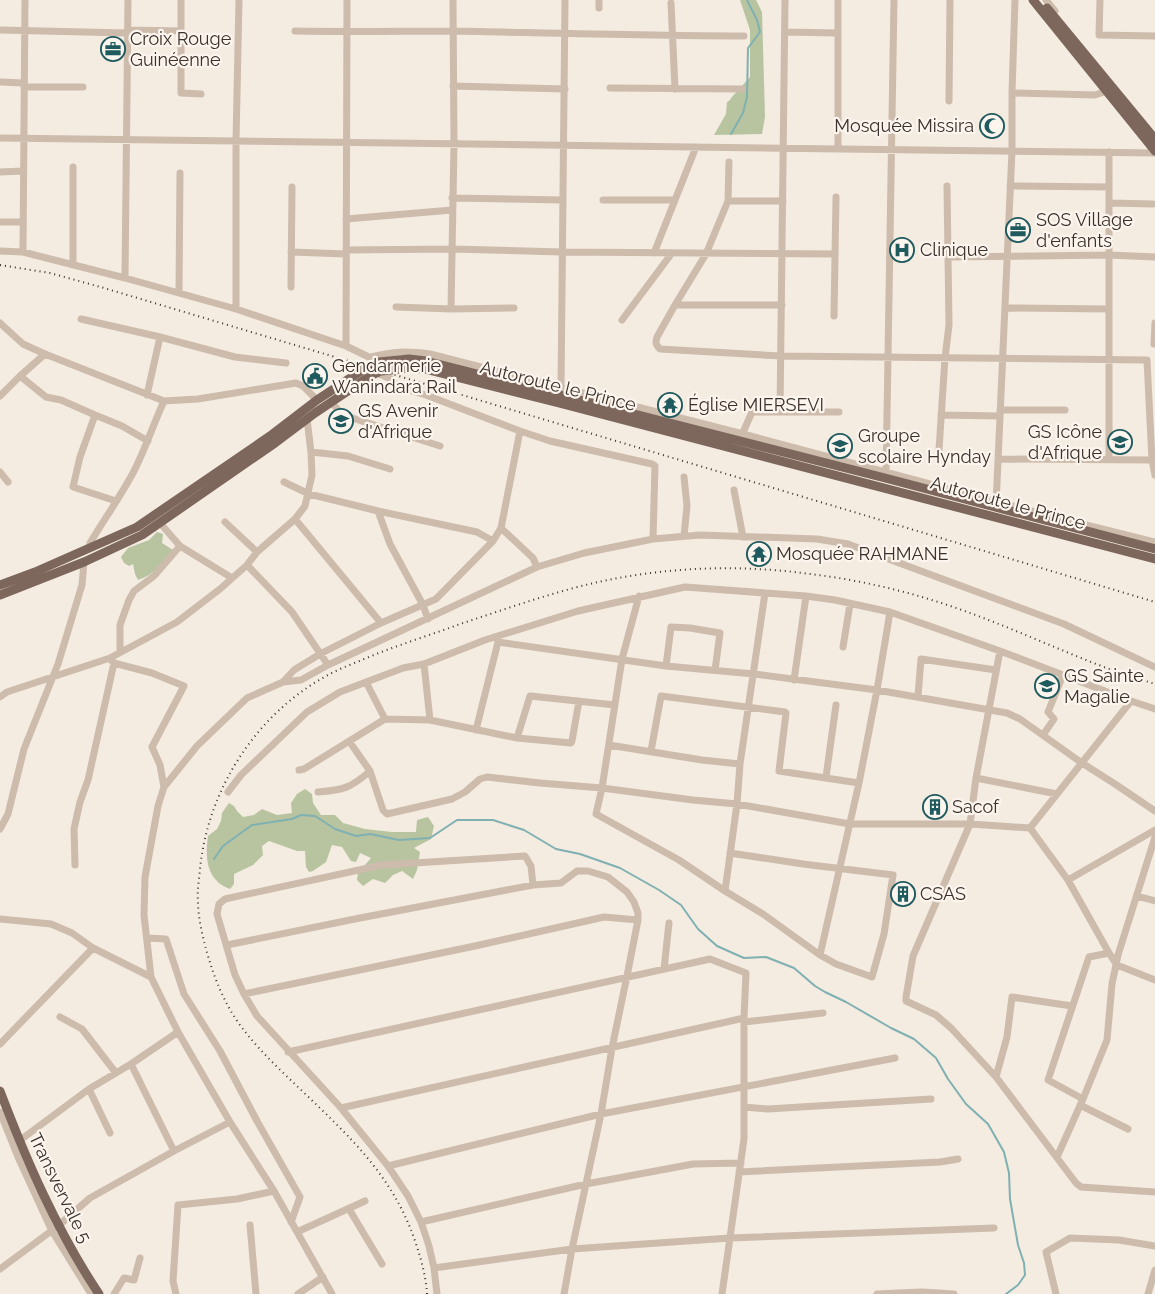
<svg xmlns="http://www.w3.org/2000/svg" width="1155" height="1294" font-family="Raleway,sans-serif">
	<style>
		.green { fill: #b8c4a0 }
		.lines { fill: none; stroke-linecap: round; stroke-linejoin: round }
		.stream { stroke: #7fb0b2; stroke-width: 2 }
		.minor { stroke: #cdbbac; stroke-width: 7 }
		.major { stroke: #7d675c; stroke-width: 9 }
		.rail { stroke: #3b302b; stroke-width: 2; stroke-dasharray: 1 4; stroke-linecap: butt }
		.labels { text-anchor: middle; stroke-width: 4.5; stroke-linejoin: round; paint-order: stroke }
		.poi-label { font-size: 18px; fill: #3b302b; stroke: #fbf5ee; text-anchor: start }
		.street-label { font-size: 18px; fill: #3b302b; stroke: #fbf5ee }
	</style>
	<rect width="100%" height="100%" fill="#f4ebe1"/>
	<path class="green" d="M740,0H756L762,12L765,117L762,134L714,135L726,114L727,102L730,100L731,98L750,77V30Z
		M157,532L163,534L162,543L173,550C163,563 154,575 138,580L135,574L133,564L129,566L124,563L121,557L128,548L149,540Z
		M305,789L312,794L313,803L321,815H335L343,823L365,829L392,832H416L417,820L428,817L434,826L431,839L414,848L420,852L417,870L413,879L402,871L393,875L385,883L373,879L363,886L357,880L358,873L371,858L360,853L356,862L351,861L342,847L332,845L326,862L313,871L309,872L306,867L305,851H297L269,841L262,846L263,855L253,865L234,874V884L230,889C226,887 220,885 217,881C205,869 206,851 208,836L217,829L221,821L222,813L229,803L234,806L237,811L243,817L254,815L262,809L277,815L292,813L291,803L297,794Z"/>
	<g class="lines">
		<path class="stream" d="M731,134L743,113L747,97L748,48L760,32L757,20L747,0
			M214,859L223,846L252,825L292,819L301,815L315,816L335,829L356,836L370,834L399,840L430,838L457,820H493L524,830L556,849L580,854L620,868L659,890L681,905L698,929L717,946L744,958L766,957L794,968L815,986L825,992L846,1002L891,1028L914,1039L936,1058L948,1079L966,1104L988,1124L1004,1152L1009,1173L1010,1199L1018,1245L1024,1263L1025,1275L1018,1285L1006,1294"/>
		<path class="minor" d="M181,0V93L201,94
			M599,0V8
			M1046,0L1055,11
			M1100,0L1099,35L1155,36
			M671,3L675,89
			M0,30L127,33
			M127,30L181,31
			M295,31C348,32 401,31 455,31C551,33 648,36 744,36
			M785,32L838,33
			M0,82L24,83
			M453,86L565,89
			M24,87H83
			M610,88L742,89
			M1012,93L1095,95L1107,91
			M949,101L950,0
			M0,138L1155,153
			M838,149V0
			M729,162L728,201L706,254L675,305L657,337C655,343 656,345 660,349L781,356L1147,360L1152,460L1155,475
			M73,167V265
			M0,172L23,171
			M1010,186L1109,187
			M452,198L563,200
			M603,200H675
			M728,201H783
			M1110,203L1153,204
			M346,219L452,210
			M0,222H23
			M346,250L452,249L562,252L835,254
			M0,251L23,252L125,278L236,309L346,346L373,359
			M23,252L25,0
			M291,252L346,254
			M654,253L696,147
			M948,257L1109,255L1155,257
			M125,278L128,0
			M291,287L292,187
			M179,293L180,173
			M675,305H782
			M396,307L451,309L514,308
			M1005,308L1109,309
			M236,309V141L239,0
			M451,309L454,144L453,0
			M834,316L836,197
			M81,319L160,337
			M622,320L672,253
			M0,323L23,344L45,354L164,401L198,399L296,383L303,386L317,400
			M1154,344L1155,323
			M346,346L347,0
			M371,357C394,351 407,351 430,354L743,434L1062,519L1155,542
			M20,376L46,397L61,400L95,415L122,426L148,441
			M561,388L565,0
			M147,395L160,337L235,357L286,363
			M0,396L20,376L45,354
			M331,402L343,415L440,446
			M1000,410H1065
			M780,411L785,0
			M95,415L80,457L73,487L116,501
			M941,415L1000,416
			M520,431L550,441L652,464L655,466L653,539
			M741,437L752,412H839
			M939,450L945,358L949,325L947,186
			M311,452L348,456L390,469
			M998,459L1152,460
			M1109,459V152
			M0,472L8,482
			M886,475L894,0
			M284,482L309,494L378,511L477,532L493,541
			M734,490L743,537
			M996,505L1012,151V93L1015,0
			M378,511L390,544L423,605L428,619
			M295,519L381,623
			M225,522L257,552
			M160,523L180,546L232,578
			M501,528L533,558L537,567
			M684,536L687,506L684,477
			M91,547L90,543C104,520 120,497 133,473C145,450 153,425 164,401
			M247,565L292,612L328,665
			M639,596L622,659L602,788L596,814L679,860L725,891L763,914L820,955L836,964L872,977L884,934L893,875L803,864L730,853
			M498,642L666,666L754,674L877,690L1007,713L1020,719L1082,763L1115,784L1118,786L1155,811
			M843,647L850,604
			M1000,651L976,778L970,824L913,956L906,997V1001L936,1015L951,1028L996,1077L1076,1183L1081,1187L1155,1192
			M120,652V625L129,600L134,591L154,576L180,546
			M111,660L114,663L152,673L184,686L152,747L160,765L164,787
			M424,664L430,720L517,738L571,743L572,741L579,701
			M666,666L671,627L690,628L720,633L715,670
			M794,680L806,596
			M283,682L294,670L320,654L381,623L436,599L493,541L501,528L520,431L426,395L398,387L391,379L377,373
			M366,682L385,719
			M918,696L921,659L996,670
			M0,697L7,692L110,658L177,622L220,589L247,565L257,552L295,519L305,506L312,475L311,452L307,419
			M476,730L498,642L497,639
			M1043,735L1054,719L1048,712L1063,675
			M517,738L530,696L615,705
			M349,741L370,771L383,810L387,814L452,799L465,792L480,779L487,777L540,783L602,788L693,800L737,804L850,824H970L1030,828L1068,880L1109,953L1117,965L1155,980
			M609,745L702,760L740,764
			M651,751L661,696L785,712L786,713L779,771L859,783
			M299,770L304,769L385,719L430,720
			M826,777L836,705
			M976,778L1057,794
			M228,792L241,775L307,712L340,692L403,668L424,664L485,640L578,611L685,587L806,596L835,600L890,612L1000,651L1131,701L1155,709
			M318,792C343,790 351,788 370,771
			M1030,828L1131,701
			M0,829L8,814L24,749L58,664L82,585L84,562
			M75,865L74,829L80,802L88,780L114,663
			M1068,880L1155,830
			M725,891L737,804L740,764L765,593
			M1137,896L1155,901
			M0,919L51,924L72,933L93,948L151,977
			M147,938L166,939L184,994L220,1051L257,1121L300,1197L291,1222
			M227,945L360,918L533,885L561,883L577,871H588L608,877L627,892L634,902L638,913V920L627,976L612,1048L601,1114L572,1249L564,1294
			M820,955L859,783L877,690L890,612
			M664,969L669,923
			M244,994L475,946L604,917L638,920
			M60,1017L82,1029L116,1073
			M744,1022L823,1013
			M0,1044L93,948
			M288,1052L710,959L746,973L744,1018V1139L722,1294
			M131,1064L174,1151
			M996,1077L1007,1037L1012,997L1072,1006
			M89,1089L110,1133
			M1083,1099L1048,1080L1089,957L1109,953
			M1080,1105L1128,1129
			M744,1107L768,1109L931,1099
			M341,1108L744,1018
			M0,1112L18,1157L52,1231L91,1294
			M19,1141L89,1089L131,1064L178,1032
			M1057,1157L1083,1099L1107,1040L1112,984L1118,955L1155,837
			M388,1166L601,1114L895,1058
			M739,1172L940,1162L958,1159
			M349,1209L382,1264
			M421,1222L586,1184L693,1164L741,1163
			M250,1225L256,1294
			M297,1232L365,1201
			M434,1268L572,1249L730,1238L994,1228
			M0,1269L58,1226L90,1198L174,1151L230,1122
			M114,1294L124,1278L134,1280L140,1258
			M176,1294L173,1281L178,1205L237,1199L274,1191
			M298,1294L323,1277
			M332,1294L274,1191L230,1122L178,1032L151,977L144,915L145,877L158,806L164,787L197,746L247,698L283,682L301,680L328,665L537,567L584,553L653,539L700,535L817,539L848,544L1064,624L1155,667
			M437,1294L434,1268L429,1246L421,1222L408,1196L388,1166L341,1108L257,1016L244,994L235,975L217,914L219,904L225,899L382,865L525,856L531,866L533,885
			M877,1294L922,1292L954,1294
			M1056,1294L1046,1252L1070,1238L1119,1240L1155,1246
			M1148,1294L1155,1270"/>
		<path class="major" d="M1033,0L1155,151
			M1047,8L1155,139
			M0,585L35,572L137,527L270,436L317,400L367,367L379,362L409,359L426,361L885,478L1155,549
			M0,595L84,562L142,535L275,443L315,413L370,376L381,371L391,370L409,368L425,369L559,403L1155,559
			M0,1091C27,1162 57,1231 99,1294"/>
		<path class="rail" d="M0,265L50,273L104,288L1155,602
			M427,1294C426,1278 422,1262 417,1247C395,1177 350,1137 298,1087C279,1069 259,1050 243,1029C225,1006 214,978 206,949C202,934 198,917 198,901C197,891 199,880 200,869C208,789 256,714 328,675C337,670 347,666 357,662C391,647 428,636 463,623C506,609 550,593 594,583C664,567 739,564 810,574C861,580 911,592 959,609C1010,627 1059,650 1109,669C1124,675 1140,679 1155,684"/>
	</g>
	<defs>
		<symbol id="office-ring" viewBox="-11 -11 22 22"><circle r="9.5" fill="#fbf5ee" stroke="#1f5a5e" stroke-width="1.5"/><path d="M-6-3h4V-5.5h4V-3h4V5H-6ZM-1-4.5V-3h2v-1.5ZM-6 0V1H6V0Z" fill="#1f5a5e"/></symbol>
		<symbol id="mosque-ring" viewBox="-11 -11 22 22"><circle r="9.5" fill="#fbf5ee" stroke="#1f5a5e" stroke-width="1.5"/><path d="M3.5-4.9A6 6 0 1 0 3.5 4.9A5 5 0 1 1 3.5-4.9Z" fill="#1f5a5e"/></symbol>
		<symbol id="hospital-ring" viewBox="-11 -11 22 22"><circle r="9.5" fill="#fbf5ee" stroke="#1f5a5e" stroke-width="1.5"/><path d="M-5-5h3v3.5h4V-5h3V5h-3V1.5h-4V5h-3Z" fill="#1f5a5e"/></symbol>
		<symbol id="civic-ring" viewBox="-11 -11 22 22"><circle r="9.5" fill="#fbf5ee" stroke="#1f5a5e" stroke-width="1.5"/><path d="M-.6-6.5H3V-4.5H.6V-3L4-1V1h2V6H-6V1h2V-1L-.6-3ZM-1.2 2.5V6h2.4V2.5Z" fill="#1f5a5e"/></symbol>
		<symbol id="temple-ring" viewBox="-11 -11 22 22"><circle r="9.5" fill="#fbf5ee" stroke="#1f5a5e" stroke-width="1.5"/><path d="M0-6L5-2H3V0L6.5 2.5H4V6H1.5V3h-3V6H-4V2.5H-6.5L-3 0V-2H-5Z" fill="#1f5a5e"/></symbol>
		<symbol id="school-ring" viewBox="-11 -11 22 22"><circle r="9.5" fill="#fbf5ee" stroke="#1f5a5e" stroke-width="1.5"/><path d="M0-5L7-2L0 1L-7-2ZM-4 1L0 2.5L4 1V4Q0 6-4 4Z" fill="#1f5a5e"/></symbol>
		<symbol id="building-ring" viewBox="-11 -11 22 22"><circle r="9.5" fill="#fbf5ee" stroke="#1f5a5e" stroke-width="1.5"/><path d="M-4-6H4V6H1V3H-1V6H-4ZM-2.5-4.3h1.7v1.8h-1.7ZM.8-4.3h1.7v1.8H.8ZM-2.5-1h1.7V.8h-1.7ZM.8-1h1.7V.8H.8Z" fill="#1f5a5e"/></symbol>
	</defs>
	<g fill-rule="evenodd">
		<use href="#office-ring" x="99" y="35" width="28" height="28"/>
		<use href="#mosque-ring" x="978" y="112" width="28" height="28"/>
		<use href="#office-ring" x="1004" y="216" width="28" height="28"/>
		<use href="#hospital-ring" x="888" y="236" width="28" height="28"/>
		<use href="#civic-ring" x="301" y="362" width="28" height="28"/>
		<use href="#temple-ring" x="656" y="391" width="28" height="28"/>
		<use href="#school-ring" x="327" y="407" width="28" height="28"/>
		<use href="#school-ring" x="1106" y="428" width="28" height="28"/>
		<use href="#school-ring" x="826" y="432" width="28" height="28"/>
		<use href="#temple-ring" x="745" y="540" width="28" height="28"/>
		<use href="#school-ring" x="1033" y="672" width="28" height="28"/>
		<use href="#building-ring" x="921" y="793" width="28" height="28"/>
		<use href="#building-ring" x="889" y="880" width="28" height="28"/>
	</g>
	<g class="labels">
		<g class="poi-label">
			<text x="130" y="45">Croix Rouge<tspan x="130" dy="21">Guinéenne</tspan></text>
			<text x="974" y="132" text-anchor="end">Mosquée Missira</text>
			<text x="1036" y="226">SOS Village<tspan x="1036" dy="21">d'enfants</tspan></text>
			<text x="920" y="256">Clinique</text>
			<text x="332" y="372">Gendarmerie<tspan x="332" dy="21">Wanindara Rail</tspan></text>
			<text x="688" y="411">Église MIERSEVI</text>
			<text x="358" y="417">GS Avenir<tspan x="358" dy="21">d'Afrique</tspan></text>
			<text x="1102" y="438" text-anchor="end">GS Icône<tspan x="1102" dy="21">d'Afrique</tspan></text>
			<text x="858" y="442">Groupe<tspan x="858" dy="21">scolaire Hynday</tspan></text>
			<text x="776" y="560">Mosquée RAHMANE</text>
			<text x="1064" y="682">GS Sainte<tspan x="1064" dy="21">Magalie</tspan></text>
			<text x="952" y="813">Sacof</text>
			<text x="920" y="900">CSAS</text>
		</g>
		<g class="street-label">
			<text transform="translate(558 386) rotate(14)" y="6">Autoroute le Prince</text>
			<text transform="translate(1008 503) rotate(15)" y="6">Autoroute le Prince</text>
			<text transform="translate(60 1188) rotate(64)" y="6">Transvervale 5</text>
		</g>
	</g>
</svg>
